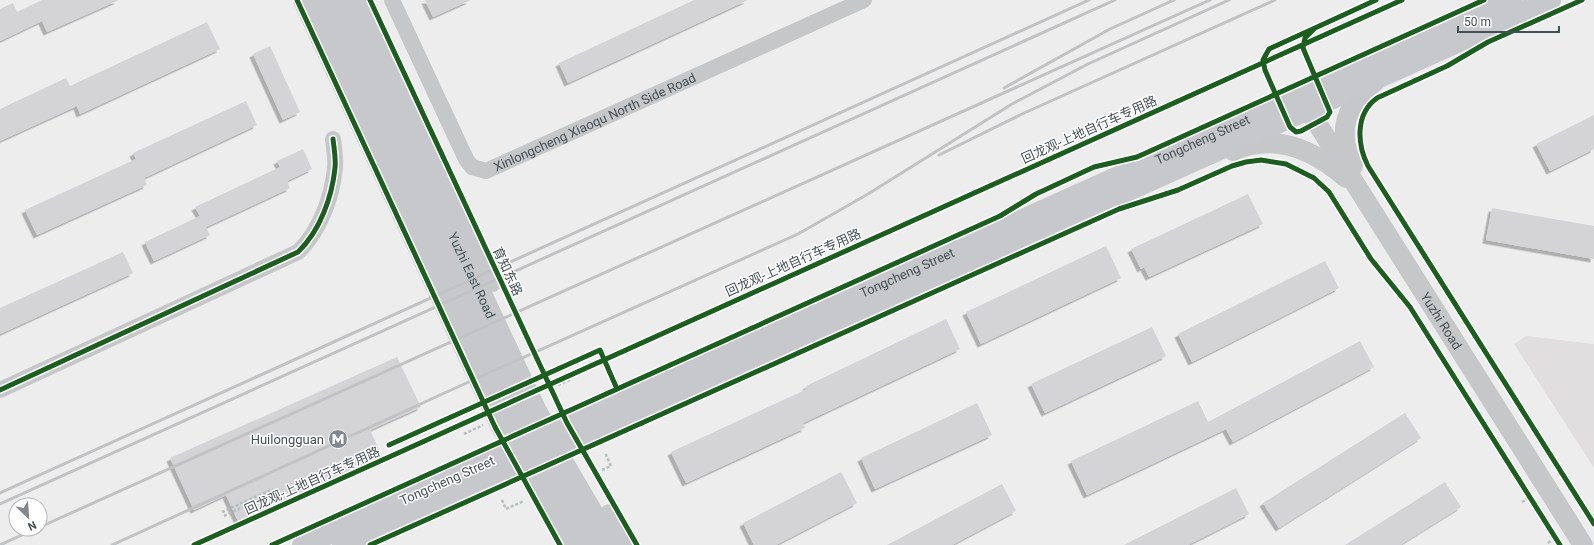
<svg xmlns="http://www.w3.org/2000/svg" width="1594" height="545" font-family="Roboto,'Noto Sans SC',sans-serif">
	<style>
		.education { fill: #e0dede }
		.building { fill: #d4d4d6; filter: url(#shadow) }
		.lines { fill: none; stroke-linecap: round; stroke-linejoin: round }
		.path { stroke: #b4bfbb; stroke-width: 2.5; stroke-dasharray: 3 2; stroke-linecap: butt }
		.minor { stroke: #c5c7c8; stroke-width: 16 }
		.tertiary { stroke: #c5c7c8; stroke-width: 20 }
		.secondary { stroke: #c6c8cb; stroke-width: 22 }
		.rail { stroke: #c1c2c3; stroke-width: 3 }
		.secondary-bridge { stroke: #c6c8cb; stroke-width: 22 }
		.cycleway-casing { stroke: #fff; stroke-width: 8 }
		.cycleway { stroke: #1b5e20; stroke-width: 5 }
		.labels { text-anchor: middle; stroke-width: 3; stroke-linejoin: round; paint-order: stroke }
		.street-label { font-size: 13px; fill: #465057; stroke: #fff }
		.poi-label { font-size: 13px; fill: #465057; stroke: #fff; text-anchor: end }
	</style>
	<defs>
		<filter id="shadow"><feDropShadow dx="-3.5" dy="3.5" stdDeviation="0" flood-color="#0004"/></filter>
	</defs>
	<rect width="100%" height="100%" fill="#eeeded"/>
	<path class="education" d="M1526,336L1594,344V468L1514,344Z"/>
	<path class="building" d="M42,0H119L47,32L42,21L0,41V9L13,3L17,12Z
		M425,0H471L433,17Z
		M694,0H748L568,83L559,63Z
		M207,22L220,49L80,114L77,106L0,141V109L66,78L70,86Z
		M270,46L300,112L283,120L253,54Z
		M246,101L257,125L144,178L147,185L37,235L25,210L136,159L133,153Z
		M1594,115V149L1550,171L1536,144Z
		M303,149L312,169L287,181L290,188L206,227L210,235L154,261L145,242L200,216L195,207L280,167L277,161Z
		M1248,194L1263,224L1149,277L1144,267L1141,269L1131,249Z
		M1492,208L1594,226V259L1486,240Z
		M1106,246L1121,278L981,344L966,312Z
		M123,252L133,273L0,334V308Z
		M1325,261L1339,288L1192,362L1178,334Z
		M946,319L960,349L803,423L805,428L686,483L671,452L807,389L806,386Z
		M1152,327L1166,356L1045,413L1031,384Z
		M1360,341L1374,367L1233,442L1226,429L1087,495L1071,461L1198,401L1208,422Z
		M397,357L421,407L370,430L382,456L238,521L226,495L194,510L170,458Z
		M977,403L992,435L875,489L861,458Z
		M1405,413L1421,438L1279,528L1263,503Z
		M841,472L857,503L776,545H754L743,523Z
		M1445,482L1461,507L1400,545H1345Z
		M1002,484L1016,511L952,545H887Z
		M1236,488L1249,514L1188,545H1124Z"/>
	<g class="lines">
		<path class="path" d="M558,385L572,379
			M464,434L483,425
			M602,470L611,466L605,453
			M502,500L506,509L524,501
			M1522,502L1527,499
			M222,512L273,489
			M224,516L245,506L244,502
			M1548,543L1553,539"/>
		<g class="minor">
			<path id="s1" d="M392,0L466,159L472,167L486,171L864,0"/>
			<path d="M0,390L298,252C320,231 332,197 335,168C336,159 334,148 333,139"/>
		</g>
		<g class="tertiary">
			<path id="s2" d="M1301,95L1308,109L1583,545"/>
			<path d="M1233,151C1275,132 1314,150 1346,178"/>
			<path d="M1353,166C1336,132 1346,103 1376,81"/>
		</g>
		<g class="secondary">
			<path d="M304,0L501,425L569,545"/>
			<path d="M325,0L519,416L561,494L591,545"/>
			<path id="s3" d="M343,0L535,409L559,456L611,545"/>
			<path d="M361,0L492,281"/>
			<path id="s4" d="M586,417L1511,0"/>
			<path d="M592,432L1550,0"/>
			<path d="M610,515L628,545"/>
			<path d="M303,545L486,462"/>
			<path d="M343,545L492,478"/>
		</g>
		<path class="rail" d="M1004,88L1110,29L1174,0
			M939,155L1022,114L1275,0
			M0,493L1089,0
			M0,504L1115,0
			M40,527L1210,0
			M0,545L35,529
			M112,545L462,385L798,234L868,194L1012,104L1088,64L1229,0"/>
		<path class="secondary-bridge" d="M486,462L586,417
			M492,478L592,432"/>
		<defs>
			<path id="cycleway" d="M297,0L495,427L560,545
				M370,0L567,423L637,545
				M1582,0L1488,42L1447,66L1377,98C1355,114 1357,144 1368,166L1594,524
				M1315,28L1305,38L1303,48L1330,112L1327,117L1301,131L1296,132L1290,127L1265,70L1263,60L1269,49Z
				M1315,28L1376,0
				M0,390L298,252C320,231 332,197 335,168C336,159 334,148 333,139
				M389,445L600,350L617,389
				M194,545L1402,0
				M272,545L1000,216L1036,194L1094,167L1137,157L1484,0
				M370,545L1119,209L1178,190L1232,166L1246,162L1261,160L1286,164L1314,178L1329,192L1371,259L1410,307L1560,545"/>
		</defs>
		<use href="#cycleway" class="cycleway-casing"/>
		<use href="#cycleway" class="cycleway"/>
	</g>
	<defs>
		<symbol id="metro-disc" viewBox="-11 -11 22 22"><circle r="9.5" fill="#81878c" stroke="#fff"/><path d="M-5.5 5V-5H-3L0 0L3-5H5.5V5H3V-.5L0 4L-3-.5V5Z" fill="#fff"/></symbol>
	</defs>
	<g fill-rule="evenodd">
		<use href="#metro-disc" x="327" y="428" width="22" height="22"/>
	</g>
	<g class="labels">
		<g class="street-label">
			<text dy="5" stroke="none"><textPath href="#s1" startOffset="319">Xinlongcheng Xiaoqu North Side Road</textPath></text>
			<text transform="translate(1089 129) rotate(-24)" y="5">回龙观-上地自行车专用路</text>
			<text dy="5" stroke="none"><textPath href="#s4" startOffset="676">Tongcheng Street</textPath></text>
			<text transform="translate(793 262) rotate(-24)" y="5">回龙观-上地自行车专用路</text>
			<text transform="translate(508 271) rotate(65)" y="5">育知东路</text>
			<text dy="5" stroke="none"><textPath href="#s4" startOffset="352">Tongcheng Street</textPath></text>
			<text dy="5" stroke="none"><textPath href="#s3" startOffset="304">Yuzhi East Road</textPath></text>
			<text dy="5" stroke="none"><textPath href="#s2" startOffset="266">Yuzhi Road</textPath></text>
			<text transform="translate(312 480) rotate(-24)" y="5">回龙观-上地自行车专用路</text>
			<text transform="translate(447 480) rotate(-24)" y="5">Tongcheng Street</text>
		</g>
		<g class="poi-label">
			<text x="324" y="444">Huilongguan</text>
		</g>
	</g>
	<g transform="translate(28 517) rotate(155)"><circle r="19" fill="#ffffff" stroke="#b5b9bc"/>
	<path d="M0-3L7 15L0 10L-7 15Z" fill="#81878c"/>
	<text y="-6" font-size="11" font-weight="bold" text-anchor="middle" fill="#465057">N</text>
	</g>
	<path d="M1458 26v6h101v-6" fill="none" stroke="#465057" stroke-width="2"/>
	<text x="1464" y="26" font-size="12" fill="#465057" stroke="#ffffff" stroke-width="3" paint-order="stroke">50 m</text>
</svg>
